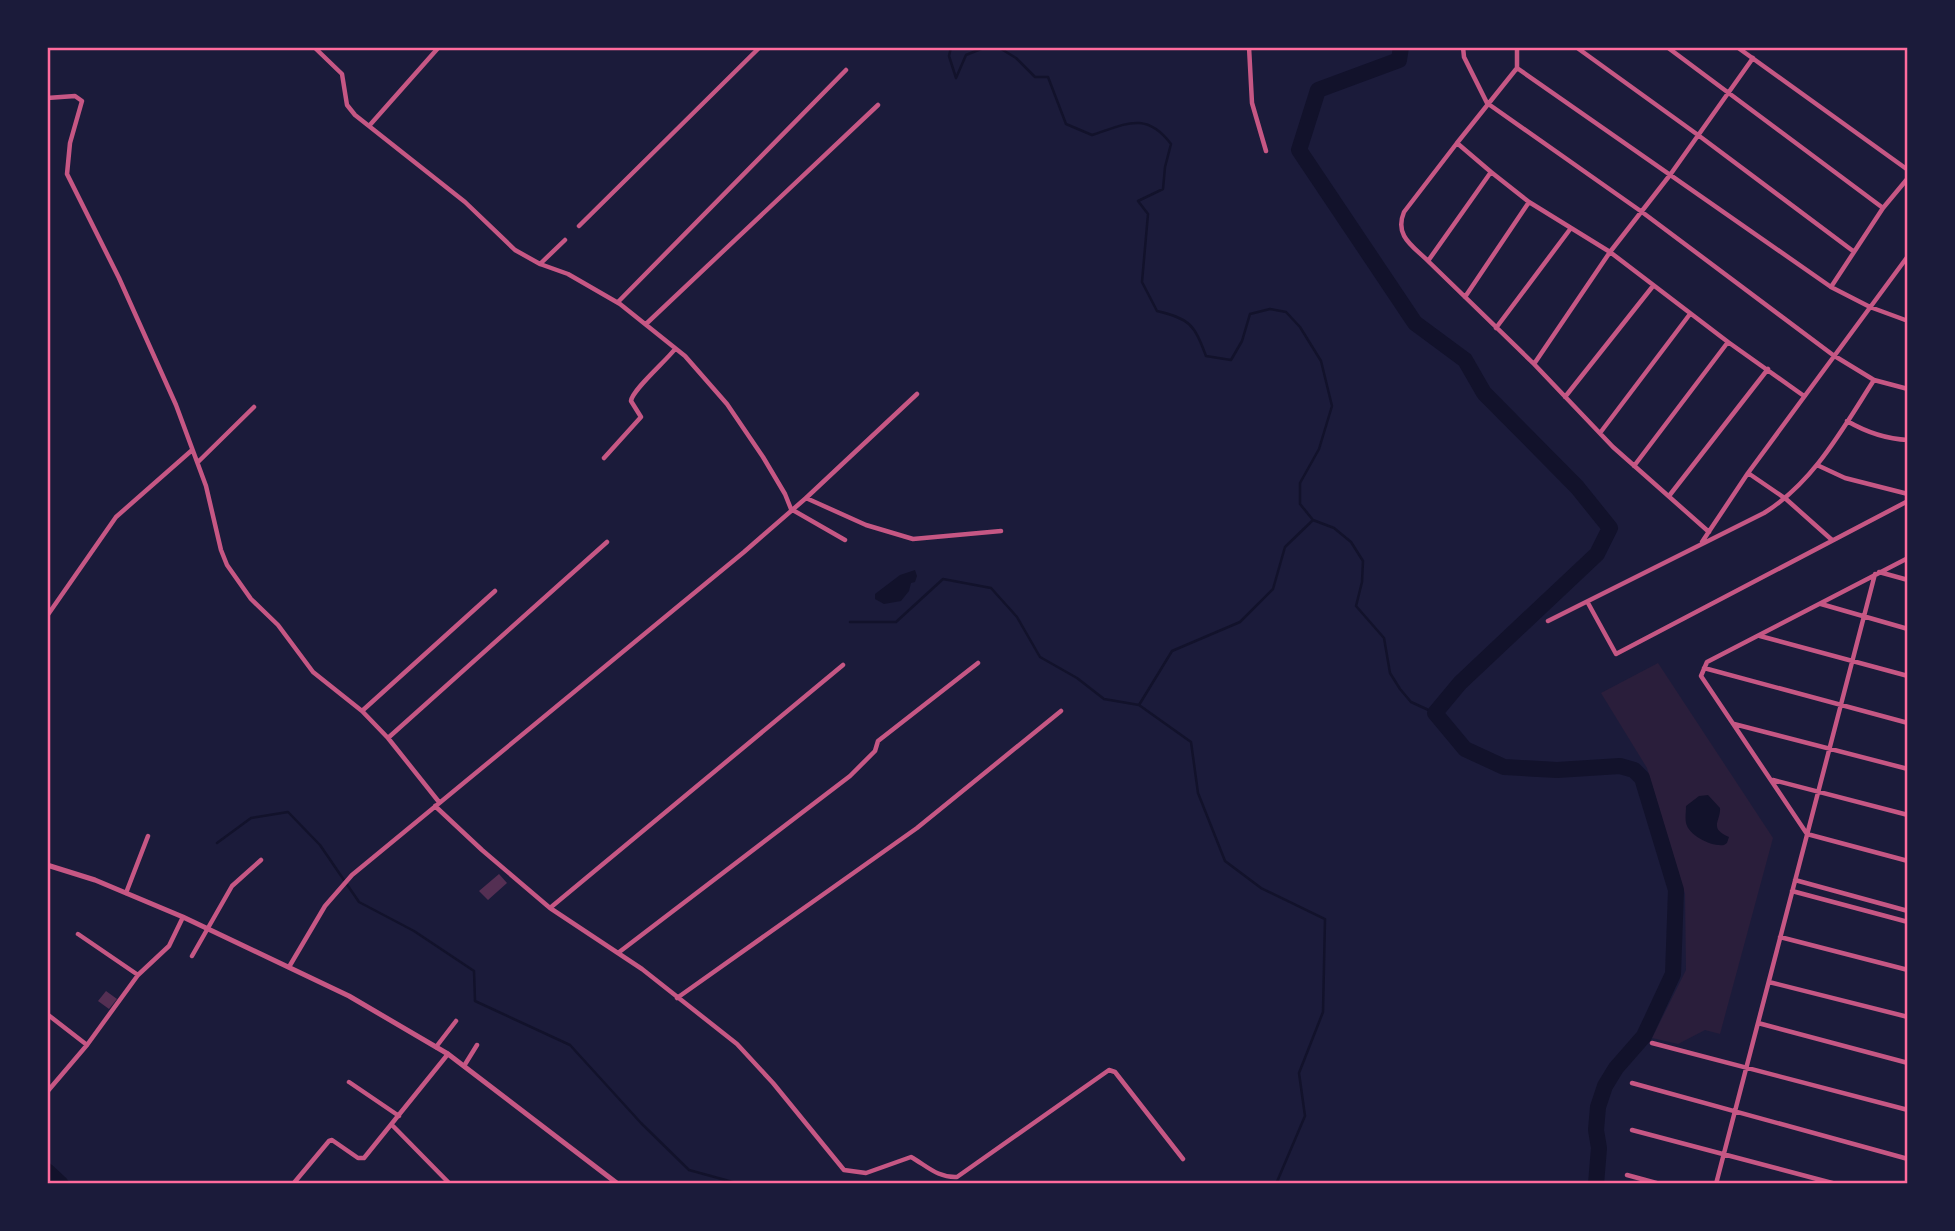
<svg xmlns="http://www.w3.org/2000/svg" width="1955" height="1231" font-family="'IBM Plex Sans',sans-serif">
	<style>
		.green { fill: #2a1e3b }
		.water { fill: #12122b }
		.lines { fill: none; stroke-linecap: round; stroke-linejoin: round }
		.stream { stroke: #12122b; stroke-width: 2.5 }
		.river { stroke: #12122b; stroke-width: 16 }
		.building { fill: #542f53 }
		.minor { stroke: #c65784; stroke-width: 4.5 }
		.tertiary { stroke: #c65784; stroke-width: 5 }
		.neatline { fill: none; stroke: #ff6b9d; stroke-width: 2.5 }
	</style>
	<rect width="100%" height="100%" fill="#1b1b3a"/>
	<path class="green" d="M1658,663L1773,838L1720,1034L1705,1030L1678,1044L1652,1038L1686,970L1685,894L1647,768L1601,693Z"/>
	<path class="water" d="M915,570L917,576L915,582L911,583L909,591L901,601L884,604L875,599V594L900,575Z
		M1708,795L1720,808C1721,821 1708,828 1729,837L1727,843L1724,845C1712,847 1689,836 1686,823C1685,818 1686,811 1686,806L1699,796Z"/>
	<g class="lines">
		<path class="stream" d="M951,47L949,56L956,78L966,55L986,47
			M998,47L1016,58L1035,77H1048L1066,124L1092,135C1126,124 1146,111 1171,144L1165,167L1163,189L1138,201L1148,214L1142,282L1157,311C1190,319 1194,324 1206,356L1231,360L1242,341L1250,314L1270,309L1286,312L1300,327L1321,361L1332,406L1319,449L1300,483V504L1313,520L1334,528L1351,542L1363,561L1362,582L1356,606L1384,638L1390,673L1400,689L1411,702L1435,713
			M850,622H896L943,579L991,588L1017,617L1040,657L1077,678L1104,699L1139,705
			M217,843L251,818L288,812L320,845L359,902L414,931L474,971L475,1001L570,1045L641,1123L689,1170L740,1184
			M1276,1184L1305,1116L1299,1073L1323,1012L1325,919L1261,888L1225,861L1198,793L1191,742L1139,705L1172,651L1240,622L1273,589L1285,547L1313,520"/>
		<path class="river" d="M1401,47L1399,60L1318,90L1299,150L1415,323L1465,360L1484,393L1577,487L1610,528L1597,554L1460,683L1435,713L1465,749L1504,767L1557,770L1620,766L1634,770L1642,778L1676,890L1673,974L1644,1036L1616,1068L1605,1086L1598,1107L1596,1130L1599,1148L1596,1184
			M47,1171L61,1184"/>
	</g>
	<path class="building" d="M499,874L507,883L488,900L479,891Z
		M106,991L117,999L109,1009L98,1001Z"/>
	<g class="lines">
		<path class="minor" d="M314,47L342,74L347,105L355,115L465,202L515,250L540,264L568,274L620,304L685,356L727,404L763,457L785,494L791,509L845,540
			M1249,47L1252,103L1266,151
			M1463,47L1464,57L1487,103L1642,212L1833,355L1874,380L1908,389
			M1576,47L1698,135L1853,251
			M1667,47L1883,208
			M1737,47L1908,170
			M1517,68L1831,287L1870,307L1908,321
			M47,98L75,96L82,101L70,143L67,174L119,278L176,405L206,486L221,550L227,565L251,599L278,625L313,672L362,711L388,738L439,802
			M369,126L439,47
			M1491,172L1457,143L1517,68V47
			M579,226L760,47
			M1428,261C1413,246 1394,236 1404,212L1457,143
			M540,264L565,240
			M1831,287L1883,208L1908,178
			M1465,297L1529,202
			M618,302L846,70
			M646,324L878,105
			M1496,328L1571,228
			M1728,342L1610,252L1529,202L1491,172L1428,261L1534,364L1610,252L1670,175L1753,58
			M1534,364L1613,447L1709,532
			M1565,397L1653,286
			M1847,421C1866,432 1886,439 1908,440
			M1600,433L1690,314
			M604,458L641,417L631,401C632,390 666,361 675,349
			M198,462L254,407
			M1817,465L1845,478L1908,494
			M1634,466L1728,342L1804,396
			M1748,473L1786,499L1832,540
			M1669,496L1768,369
			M806,498L917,394
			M1702,542L1748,473L1908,256
			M1908,558L1707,662L1701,676L1807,834L1908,861
			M1879,572L1908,580
			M1588,603L1616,654L1908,501
			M1821,604L1908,629
			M47,616L116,517L191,451
			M1548,621L1764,513C1814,482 1843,428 1874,380
			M1760,636L1908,676
			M1704,668L1908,723
			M362,711L495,591
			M1734,724L1908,769
			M388,738L607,542
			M1773,780L1908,815
			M435,806L482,850L550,908L642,969L737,1044L773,1083L844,1170L866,1173L911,1157C927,1166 938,1178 957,1177L1109,1070L1115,1072L1183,1159
			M1795,880L1908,911
			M1792,891L1908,922
			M126,893L148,836
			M550,908L843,665
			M78,934L138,975
			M1780,937L1908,970
			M618,953L850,776L875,751L878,741L978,663
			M192,956L232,886L261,860
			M289,967L325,906L352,875L744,552L806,498L866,525L913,539L1001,531
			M1769,982L1908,1017
			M677,998L917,828L1061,711
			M47,1014L87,1045
			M1758,1023L1908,1063
			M1652,1043L1908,1110
			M436,1047L456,1021
			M464,1066L477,1045
			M349,1082L399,1116
			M1632,1083L1908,1159
			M47,1092L87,1045L138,975L169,946L183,917
			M393,1126L450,1184
			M1632,1130L1836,1184
			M1627,1175L1660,1184
			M293,1184L329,1141L332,1140L358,1158H364L448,1054
			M1716,1184L1875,574"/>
		<path class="tertiary" d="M47,865L95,880L183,917L349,996L448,1054L618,1184"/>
	</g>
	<rect width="1955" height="1231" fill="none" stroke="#1b1b3a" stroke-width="98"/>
	<rect x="49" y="49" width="1857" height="1133" class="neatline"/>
</svg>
